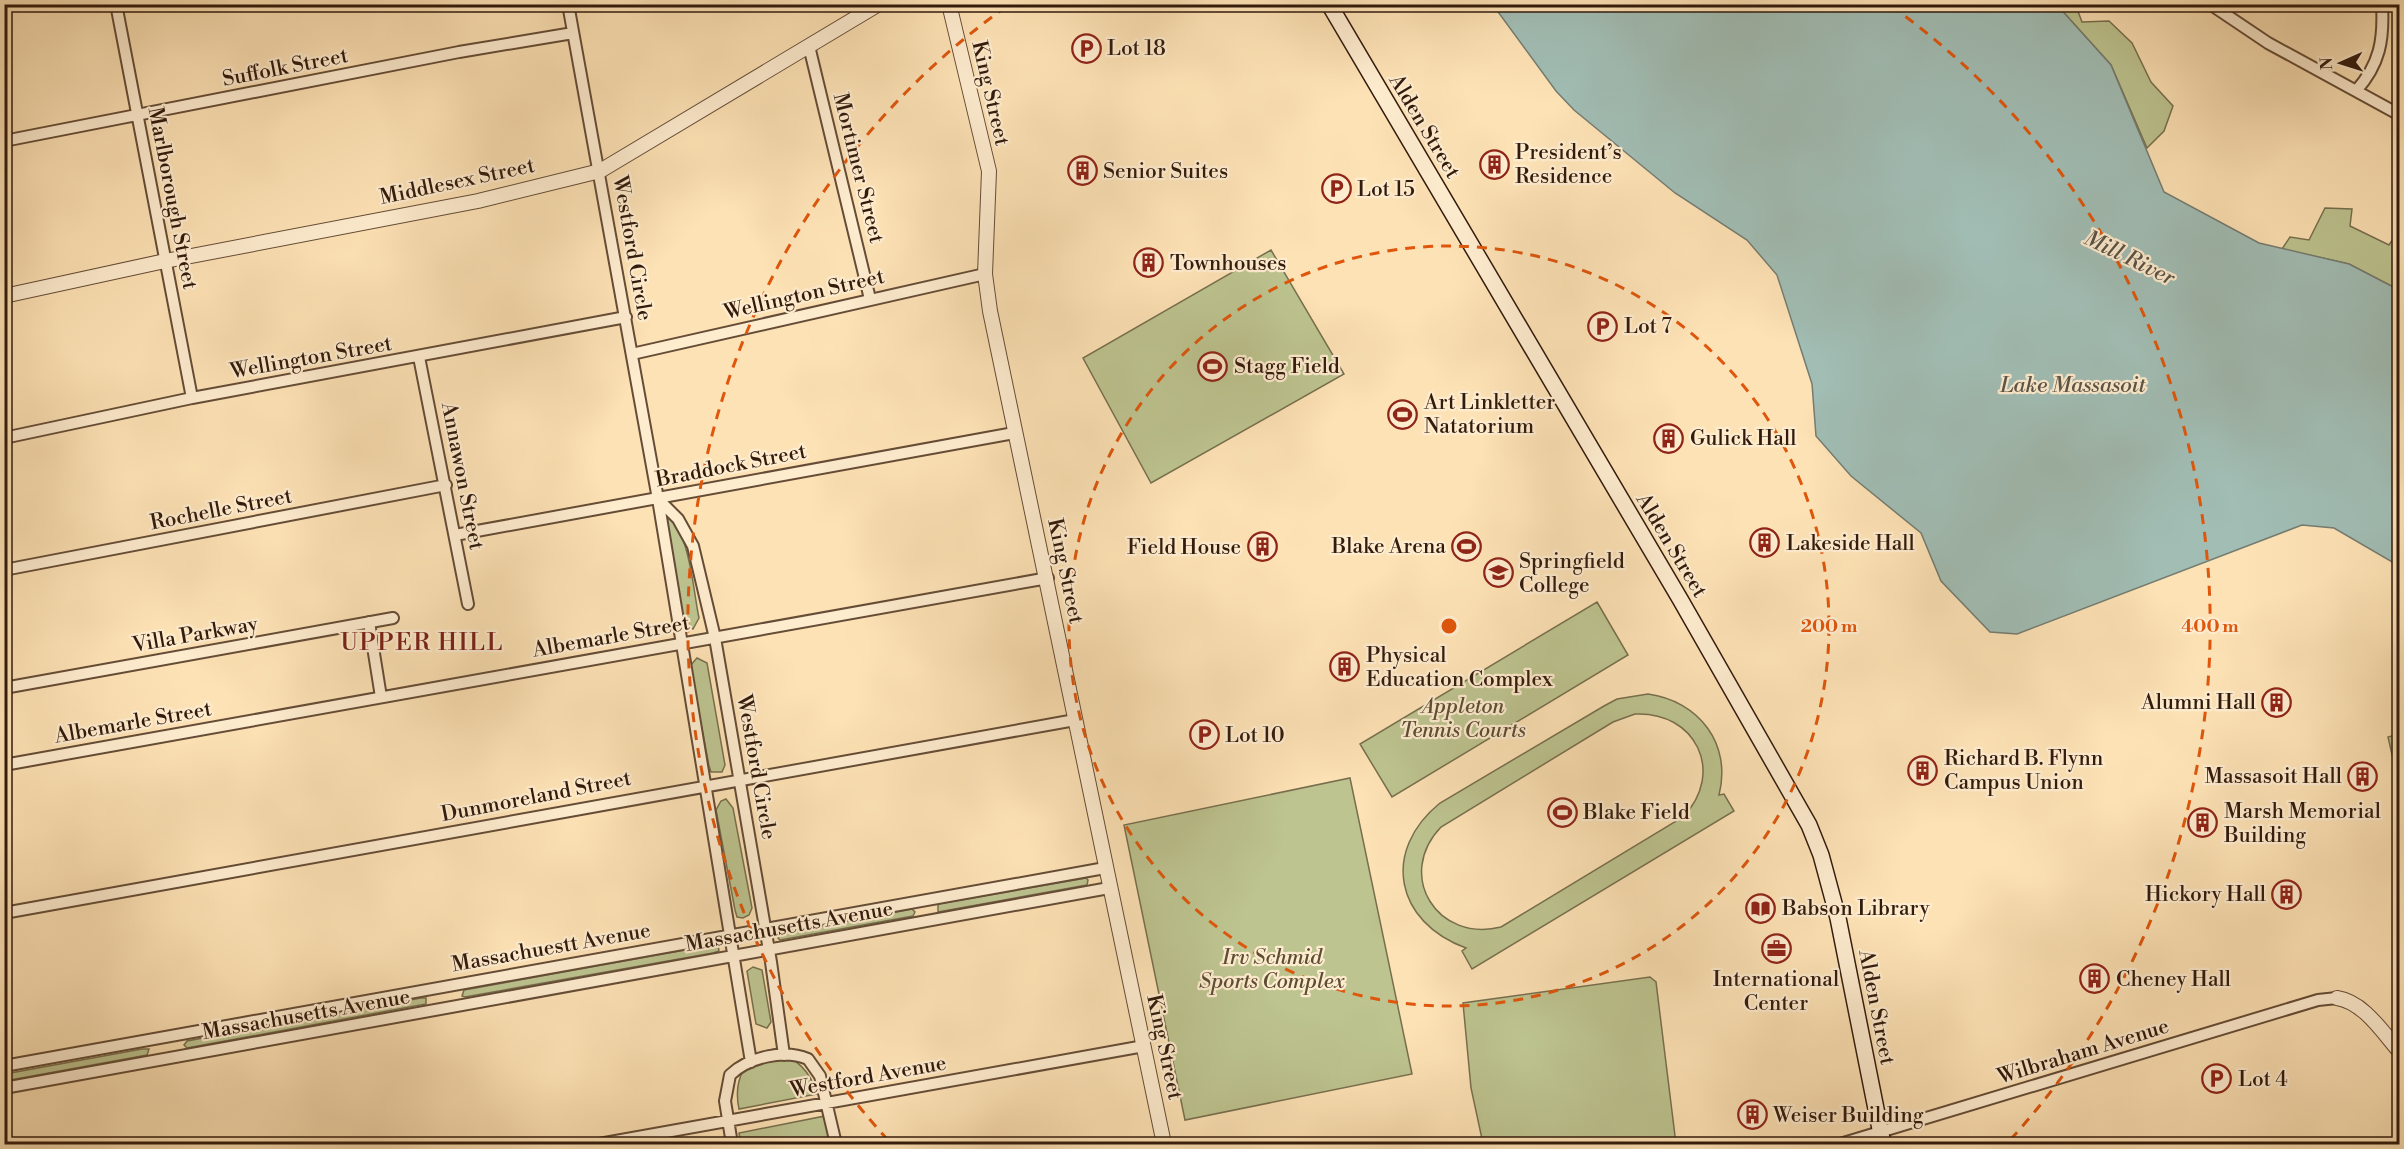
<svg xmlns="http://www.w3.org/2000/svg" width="2404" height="1149" font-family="'Libre Bodoni',serif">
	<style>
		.green { fill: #bdc490; stroke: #786f4e; stroke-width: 1.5; fill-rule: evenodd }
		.water { fill: #a1bdb4; stroke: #757c71; stroke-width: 1.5 }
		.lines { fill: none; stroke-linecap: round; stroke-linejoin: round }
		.minor-casing { stroke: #654c36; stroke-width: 14 }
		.tertiary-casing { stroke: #654c36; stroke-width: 16 }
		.secondary-casing { stroke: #321a0c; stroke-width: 18 }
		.minor { stroke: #feeccf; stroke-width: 10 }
		.tertiary { stroke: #feeccf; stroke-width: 14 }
		.secondary { stroke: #feeccf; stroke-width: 15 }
		.ring { fill: none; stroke: #df560c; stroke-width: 3; stroke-dasharray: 10 8 }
		.labels { text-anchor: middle; stroke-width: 4.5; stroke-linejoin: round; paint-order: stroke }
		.poi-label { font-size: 21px; fill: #321a0c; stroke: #feeccf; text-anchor: start }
		.street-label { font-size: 21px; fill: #321a0c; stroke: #feeccf }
		.park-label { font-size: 21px; font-style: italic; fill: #5c4d34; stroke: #feeccf }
		.water-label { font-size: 22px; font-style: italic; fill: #595347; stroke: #feeccf }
		.quarter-label { font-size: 24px; letter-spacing: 1.5px; fill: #7a1f14; stroke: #feeccf }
		.centre { fill: #df560c; stroke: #feeccf; stroke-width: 3 }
		.ring-label { font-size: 18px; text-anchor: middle; font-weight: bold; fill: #df560c; stroke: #feeccf; stroke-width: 4.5; stroke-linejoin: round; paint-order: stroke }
	</style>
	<rect width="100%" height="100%" fill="#fde2b5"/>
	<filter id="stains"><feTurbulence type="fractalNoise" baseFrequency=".00333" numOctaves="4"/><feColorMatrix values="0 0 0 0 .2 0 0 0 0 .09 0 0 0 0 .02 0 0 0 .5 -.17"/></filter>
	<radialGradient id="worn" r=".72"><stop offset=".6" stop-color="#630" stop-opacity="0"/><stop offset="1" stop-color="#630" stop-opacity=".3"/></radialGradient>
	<path class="green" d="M2057,5L2076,6L2082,22L2109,21L2132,43L2151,82L2173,106L2164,131L2147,148L2111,65Z
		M2325,208L2352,209L2350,226L2389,245L2399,230V290L2349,264L2282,249L2290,237L2309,240Z
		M1271,250L1344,374L1151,483L1083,358Z
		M665,513C690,530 693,590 699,618L693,629L682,623Z
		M1597,602L1628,655L1392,797L1360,744Z
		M697,658L707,663L725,765L722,772H711L709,766L690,666Z
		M1648,694C1699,701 1732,744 1719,795L1724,794L1734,811L1472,969L1462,951L1466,948C1395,922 1381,851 1440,803L1604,706L1617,699ZM1635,714C1695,711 1726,772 1683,817L1501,927C1437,943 1395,875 1441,827L1613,722Z
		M2399,734V758L2393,759L2388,737Z
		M1350,778L1412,1074L1185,1120L1124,825Z
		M726,799L733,808L752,908L749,915L743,918L737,917L735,910L716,810L721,801Z
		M1086,878L1088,880L1087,885L938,912V904Z
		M912,909L915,912L913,916L780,940L778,938L780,934Z
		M718,944L719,951L713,953L465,997L462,996L464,990Z
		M753,967L762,970L771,1022L767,1028L756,1024L747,971Z
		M1650,977L1656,982L1676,1144H1487L1482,1139L1471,1088L1463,1003Z
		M421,998H426V1004L187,1048L184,1045L187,1041Z
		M142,1049H149L147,1055L5,1081V1074Z
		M775,1049C797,1060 810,1070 817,1094L739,1109C733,1081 745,1052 775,1049Z
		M825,1116L830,1144H741L739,1133Z"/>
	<path class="water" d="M1493,5H2057L2111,65L2164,192L2259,243L2349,264L2399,290V566L2334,528L2302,525L2017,634L1990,632L1941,581L1921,533L1851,476L1816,436L1812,384L1777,275L1747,240L1675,193L1574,110L1556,91Z"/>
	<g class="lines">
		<defs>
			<path id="minor" d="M116,4L192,398
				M568,4L658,499L751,1062
				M2210,4L2268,43L2400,115
				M809,46L870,299
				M2356,91C2380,64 2384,40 2382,4
				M4,141L459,52L573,33
				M632,354L985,274
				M419,357L468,604
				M4,438L192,398L626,317
				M658,499L678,519L693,546L715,638L771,962L784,1055
				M455,535L1014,433
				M4,570L446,485
				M369,622L381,697
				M4,688L393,618
				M4,765L1048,578
				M4,913L1075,720
				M4,1066L1105,868
				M4,1088L1109,888
				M599,1144L1144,1046
				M732,1144L725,1101L730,1075C749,1057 784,1049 808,1059L820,1076L836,1144
				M1840,1144L2318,1000L2337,998"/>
			<path id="tertiary" d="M949,4L989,171L985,274L990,311L1164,1144
				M4,296L165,261L478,201L600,171L879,4
				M2337,998C2364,1002 2383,1033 2400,1052"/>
			<path id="secondary" d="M1329,4L1680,599L1809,825L1821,855L1838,918L1883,1144"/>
		</defs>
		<use href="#minor" class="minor-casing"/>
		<use href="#tertiary" class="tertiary-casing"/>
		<use href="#secondary" class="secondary-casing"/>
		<use href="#minor" class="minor"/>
		<use href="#tertiary" class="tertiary"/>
		<use href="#secondary" class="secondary"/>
	</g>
	<g class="ring">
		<circle cx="1449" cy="626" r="380"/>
		<path d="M888 1140A761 761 0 0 1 1007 6M1891 6A761 761 0 0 1 2010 1140"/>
	</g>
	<defs>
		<symbol id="parking-ring" viewBox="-11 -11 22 22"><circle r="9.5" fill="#feeccf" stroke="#8f2418" stroke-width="1.5"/><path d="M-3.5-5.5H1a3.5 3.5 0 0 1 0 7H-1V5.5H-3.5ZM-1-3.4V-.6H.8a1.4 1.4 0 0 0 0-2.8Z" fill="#8f2418"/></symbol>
		<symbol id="building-ring" viewBox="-11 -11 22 22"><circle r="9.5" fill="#feeccf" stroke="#8f2418" stroke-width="1.5"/><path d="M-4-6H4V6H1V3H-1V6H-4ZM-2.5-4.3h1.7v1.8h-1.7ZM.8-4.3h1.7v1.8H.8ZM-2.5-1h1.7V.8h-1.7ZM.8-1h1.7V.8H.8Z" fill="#8f2418"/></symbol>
		<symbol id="stadium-ring" viewBox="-11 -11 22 22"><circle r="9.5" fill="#feeccf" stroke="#8f2418" stroke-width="1.5"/><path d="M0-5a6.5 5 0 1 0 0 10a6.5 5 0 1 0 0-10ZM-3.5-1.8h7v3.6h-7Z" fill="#8f2418"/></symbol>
		<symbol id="university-ring" viewBox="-11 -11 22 22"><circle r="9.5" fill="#feeccf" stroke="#8f2418" stroke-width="1.5"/><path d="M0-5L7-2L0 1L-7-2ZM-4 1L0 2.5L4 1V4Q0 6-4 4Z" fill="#8f2418"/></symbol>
		<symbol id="library-ring" viewBox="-11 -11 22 22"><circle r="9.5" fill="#feeccf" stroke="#8f2418" stroke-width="1.5"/><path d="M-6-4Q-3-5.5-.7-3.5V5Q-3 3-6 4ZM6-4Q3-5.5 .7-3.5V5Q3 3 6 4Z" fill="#8f2418"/></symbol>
		<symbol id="office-ring" viewBox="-11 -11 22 22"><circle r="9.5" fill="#feeccf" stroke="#8f2418" stroke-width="1.5"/><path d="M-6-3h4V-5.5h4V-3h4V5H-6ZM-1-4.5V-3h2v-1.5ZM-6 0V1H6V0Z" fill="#8f2418"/></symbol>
	</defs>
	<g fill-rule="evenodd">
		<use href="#parking-ring" x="1070" y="32" width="33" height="33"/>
		<use href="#building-ring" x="1478" y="148" width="33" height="33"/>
		<use href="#building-ring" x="1066" y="154" width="33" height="33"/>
		<use href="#parking-ring" x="1320" y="172" width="33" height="33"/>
		<use href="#building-ring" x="1132" y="246" width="33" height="33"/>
		<use href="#parking-ring" x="1586" y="310" width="33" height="33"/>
		<use href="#stadium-ring" x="1196" y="350" width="33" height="33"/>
		<use href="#stadium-ring" x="1386" y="398" width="33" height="33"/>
		<use href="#building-ring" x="1652" y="422" width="33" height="33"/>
		<use href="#building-ring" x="1748" y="526" width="33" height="33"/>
		<use href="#stadium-ring" x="1450" y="530" width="33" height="33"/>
		<use href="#building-ring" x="1246" y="530" width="33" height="33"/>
		<use href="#university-ring" x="1482" y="556" width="33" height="33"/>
		<use href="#building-ring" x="1328" y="650" width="33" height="33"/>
		<use href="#building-ring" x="2260" y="686" width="33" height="33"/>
		<use href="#parking-ring" x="1188" y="718" width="33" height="33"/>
		<use href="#building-ring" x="1906" y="754" width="33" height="33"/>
		<use href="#building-ring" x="2346" y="760" width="33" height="33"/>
		<use href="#stadium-ring" x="1546" y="796" width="33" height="33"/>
		<use href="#building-ring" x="2186" y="806" width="33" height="33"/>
		<use href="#building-ring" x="2270" y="878" width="33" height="33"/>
		<use href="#library-ring" x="1744" y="892" width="33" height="33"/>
		<use href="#office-ring" x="1760" y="932" width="33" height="33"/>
		<use href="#building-ring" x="2078" y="962" width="33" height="33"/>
		<use href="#parking-ring" x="2200" y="1062" width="33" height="33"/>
		<use href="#building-ring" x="1736" y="1098" width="33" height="33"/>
	</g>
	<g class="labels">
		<g class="poi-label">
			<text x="1107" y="55">Lot 18</text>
			<text x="1515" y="159">President’s<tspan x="1515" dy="24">Residence</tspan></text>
			<text x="1103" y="178">Senior Suites</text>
			<text x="1357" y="196">Lot 15</text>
			<text x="1170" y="270">Townhouses</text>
			<text x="1624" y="333">Lot 7</text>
			<text x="1234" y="373">Stagg Field</text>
			<text x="1424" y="409">Art Linkletter<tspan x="1424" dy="24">Natatorium</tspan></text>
			<text x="1690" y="445">Gulick Hall</text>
			<text x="1786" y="550">Lakeside Hall</text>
			<text x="1446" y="553" text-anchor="end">Blake Arena</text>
			<text x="1241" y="554" text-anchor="end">Field House</text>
			<text x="1519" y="568">Springfield<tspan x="1519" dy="24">College</tspan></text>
			<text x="1366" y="662">Physical<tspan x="1366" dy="24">Education Complex</tspan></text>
			<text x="2256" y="709" text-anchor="end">Alumni Hall</text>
			<text x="1225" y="742">Lot 10</text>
			<text x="1944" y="765">Richard B. Flynn<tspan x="1944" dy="24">Campus Union</tspan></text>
			<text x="2342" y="783" text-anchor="end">Massasoit Hall</text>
			<text x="2224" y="818">Marsh Memorial<tspan x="2224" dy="24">Building</tspan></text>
			<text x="1583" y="819">Blake Field</text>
			<text x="2266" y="901" text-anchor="end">Hickory Hall</text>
			<text x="1782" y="915">Babson Library</text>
			<text x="1776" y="986" text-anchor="middle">International<tspan x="1776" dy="24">Center</tspan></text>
			<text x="2116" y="986">Cheney Hall</text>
			<text x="2238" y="1086">Lot 4</text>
			<text x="1773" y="1122">Weiser Building</text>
		</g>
		<g class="street-label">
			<text transform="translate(285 67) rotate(-11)" y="7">Suffolk Street</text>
			<text transform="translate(991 93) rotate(77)" y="7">King Street</text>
			<text transform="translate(1425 126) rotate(59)" y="7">Alden Street</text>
			<text transform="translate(859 168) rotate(76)" y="7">Mortimer Street</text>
			<text transform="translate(457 181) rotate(-12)" y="7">Middlesex Street</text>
			<text transform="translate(173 198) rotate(79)" y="7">Marlborough Street</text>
			<text transform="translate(633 248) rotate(80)" y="7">Westford Circle</text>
			<text transform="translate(804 294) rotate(-13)" y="7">Wellington Street</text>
			<text transform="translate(311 357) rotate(-10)" y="7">Wellington Street</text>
			<text transform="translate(731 465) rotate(-11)" y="7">Braddock Street</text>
			<text transform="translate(463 476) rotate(79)" y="7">Annawon Street</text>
			<text transform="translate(221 509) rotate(-11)" y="7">Rochelle Street</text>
			<text transform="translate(1672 545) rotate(59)" y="7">Alden Street</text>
			<text transform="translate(1066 571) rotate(78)" y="7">King Street</text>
			<text transform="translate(195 634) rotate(-10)" y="7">Villa Parkway</text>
			<text transform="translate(611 636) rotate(-10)" y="7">Albemarle Street</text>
			<text transform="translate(133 722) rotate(-10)" y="7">Albemarle Street</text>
			<text transform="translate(757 767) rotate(80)" y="7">Westford Circle</text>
			<text transform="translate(536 796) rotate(-11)" y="7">Dunmoreland Street</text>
			<text transform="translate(789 926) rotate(-10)" y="7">Massachusetts Avenue</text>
			<text transform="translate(551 947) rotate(-10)" y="7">Massachuestt Avenue</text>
			<text transform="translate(1877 1007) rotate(79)" y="7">Alden Street</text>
			<text transform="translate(306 1014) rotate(-10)" y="7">Massachusetts Avenue</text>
			<text transform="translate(1165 1047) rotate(78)" y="7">King Street</text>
			<text transform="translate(2083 1051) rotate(-17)" y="7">Wilbraham Avenue</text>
			<text transform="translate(868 1076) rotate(-10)" y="7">Westford Avenue</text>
		</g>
		<g class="park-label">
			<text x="1463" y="713">Appleton<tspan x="1463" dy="24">Tennis Courts</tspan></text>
			<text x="1272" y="964">Irv Schmid<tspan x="1272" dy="24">Sports Complex</tspan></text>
		</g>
		<g class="water-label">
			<text transform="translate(2130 257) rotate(26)" y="8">Mill River</text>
			<text x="2073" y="392">Lake Massasoit</text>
		</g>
		<g class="quarter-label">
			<text x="422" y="650">UPPER HILL</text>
		</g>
	</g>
	<circle cx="1449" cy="626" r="9" class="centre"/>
	<g class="ring-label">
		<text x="1829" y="632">200 m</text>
		<text x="2210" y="632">400 m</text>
	</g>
	<rect width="2404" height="1149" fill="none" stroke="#fde2b5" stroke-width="24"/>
	<rect x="6" y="6" width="2392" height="1137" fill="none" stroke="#321a0c" stroke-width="3"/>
	<rect x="12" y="12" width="2380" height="1125" fill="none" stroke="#321a0c" stroke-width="1.5"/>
	<g transform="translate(2341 63) rotate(267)" stroke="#feeccf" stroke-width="4.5" paint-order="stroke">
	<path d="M0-4.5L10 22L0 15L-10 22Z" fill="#321a0c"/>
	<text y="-9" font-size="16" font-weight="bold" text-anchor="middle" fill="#321a0c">N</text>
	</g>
	<rect width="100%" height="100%" filter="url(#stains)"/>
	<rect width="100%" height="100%" fill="url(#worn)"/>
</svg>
